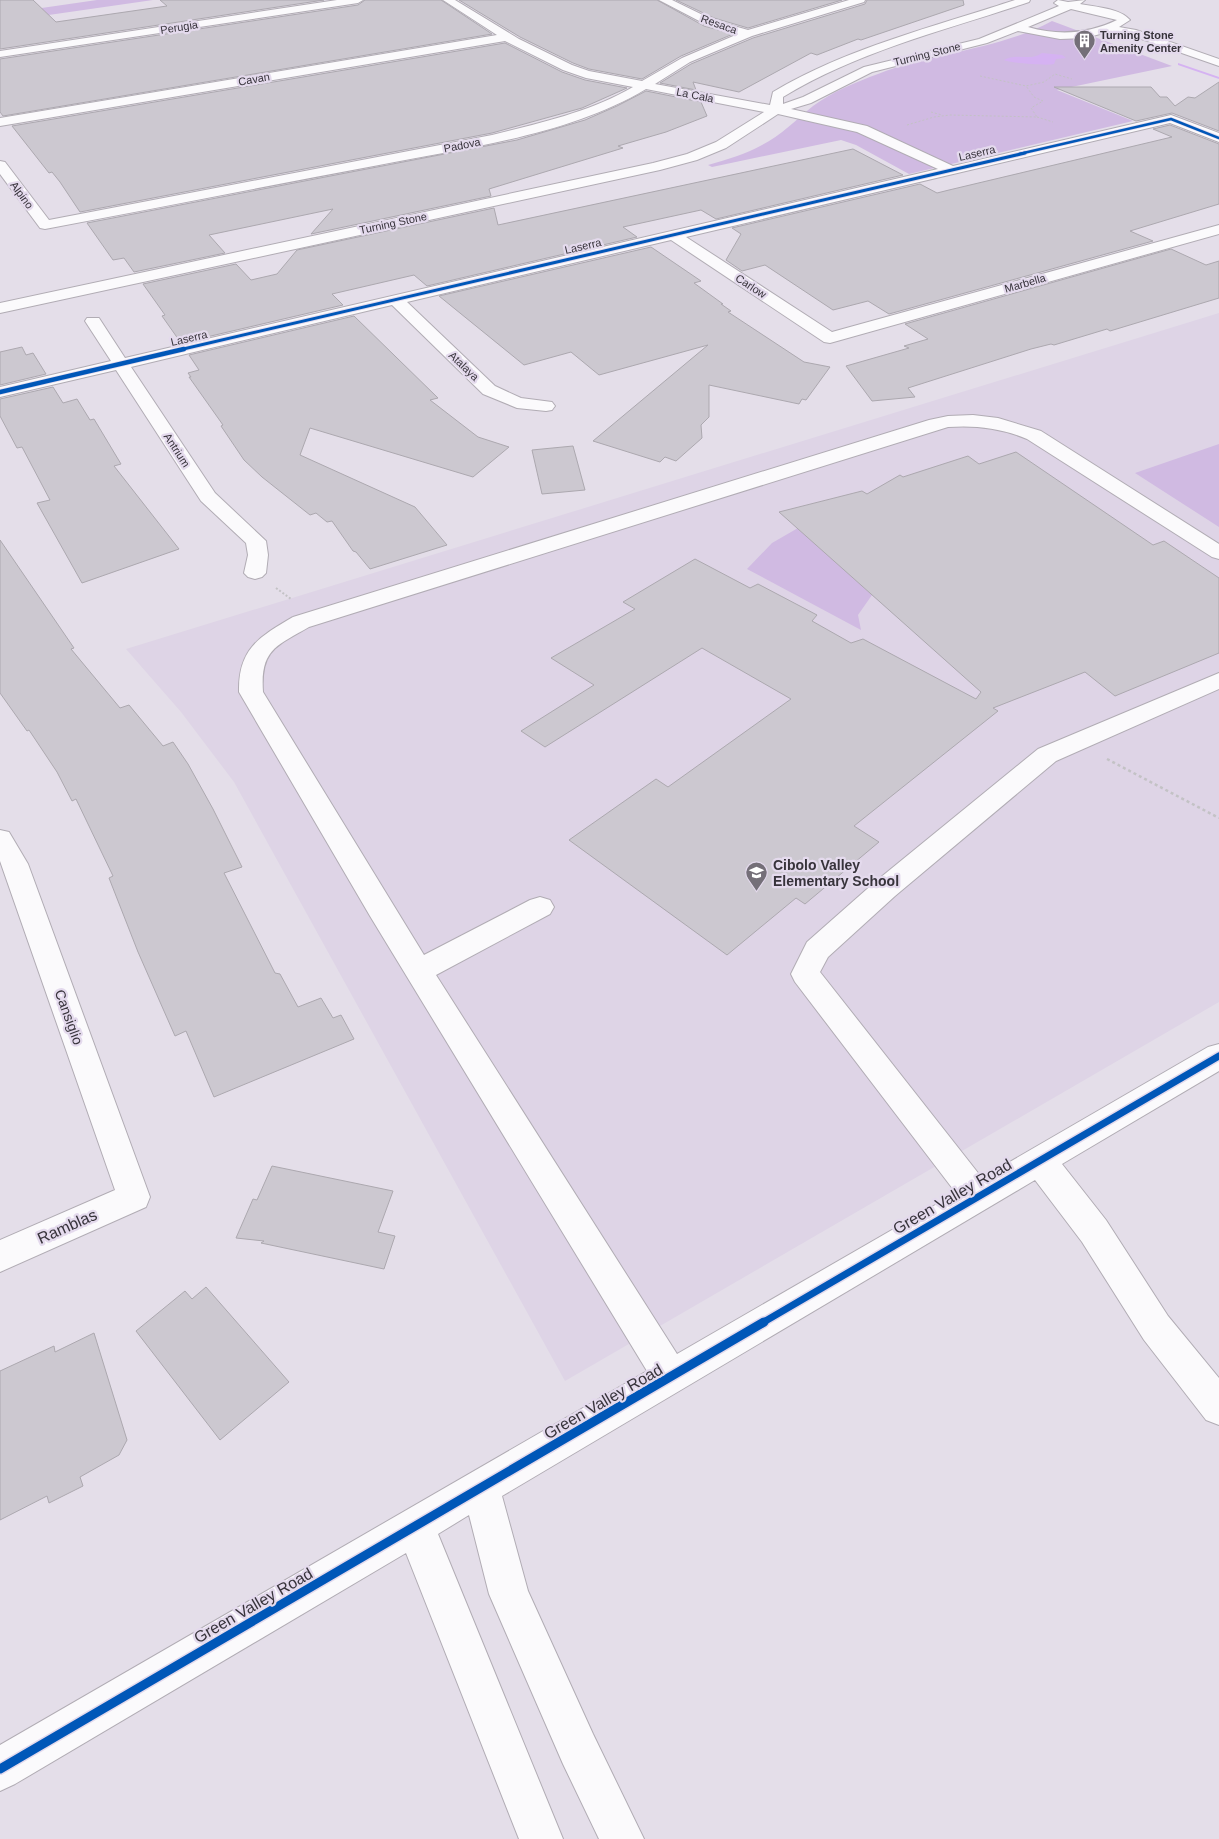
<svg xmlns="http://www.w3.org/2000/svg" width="1219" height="1839" font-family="Helvetica,sans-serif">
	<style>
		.built { fill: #ded4e6 }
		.green { fill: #d0bae2 }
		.water { fill: #d5b2f2 }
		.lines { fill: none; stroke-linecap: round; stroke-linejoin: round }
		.stream { fill: #d5b2f2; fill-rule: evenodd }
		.building { fill: #ccc8d0; stroke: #aca8af }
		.minor-casing { stroke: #b1acb4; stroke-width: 2 }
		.path-far2 { stroke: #c3c2c5; stroke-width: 1; stroke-dasharray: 2 2; stroke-linecap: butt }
		.path-far1 { stroke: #c3c2c5; stroke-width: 2; stroke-dasharray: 2 2; stroke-linecap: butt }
		.path { stroke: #c3c2c5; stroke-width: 2.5; stroke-dasharray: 3 3; stroke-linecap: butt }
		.minor { fill: #fbfafc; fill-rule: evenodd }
		.cycleway-far4-casing { stroke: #e4daed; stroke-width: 4 }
		.cycleway-far3-casing { stroke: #e4daed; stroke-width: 5 }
		.cycleway-far2-casing { stroke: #e4daed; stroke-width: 6 }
		.cycleway-far1-casing { stroke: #e4daed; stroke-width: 10 }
		.cycleway-casing { stroke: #e4daed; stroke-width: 12 }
		.cycleway-far4 { stroke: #0057b8; stroke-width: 2.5 }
		.cycleway-far3 { stroke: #0057b8; stroke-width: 3 }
		.cycleway-far2 { stroke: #0057b8; stroke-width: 4.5 }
		.cycleway-far1 { stroke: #0057b8; stroke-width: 7 }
		.cycleway { stroke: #0057b8; stroke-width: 9 }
		.labels { text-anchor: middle; stroke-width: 4.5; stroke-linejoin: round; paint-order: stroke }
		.far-street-label { font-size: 11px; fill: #37333b; stroke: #e4daed }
		.far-poi-label { font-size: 11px; font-weight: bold; fill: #37333b; stroke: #e4daed; text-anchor: start }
		.poi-label { font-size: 14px; font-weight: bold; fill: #37333b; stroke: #e4daed; text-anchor: start }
		.street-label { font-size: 14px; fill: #37333b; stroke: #e4daed }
		.near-street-label { font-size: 16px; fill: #37333b; stroke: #e4daed }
	</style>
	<rect width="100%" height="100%" fill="#e4dee9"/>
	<path class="built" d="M1219,313V1002L565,1381L234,782L181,712L126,649Z"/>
	<path class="green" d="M97,0H153L0,22V14Z
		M1052,21L1172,66L1057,90L1133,121L909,174L856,145L841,140L712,167L708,165C726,160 746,154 762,145C780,136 797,119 813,106C832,92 856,82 878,74C934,52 999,50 1052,21Z
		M1219,444V527L1135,473Z
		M798,528L872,595L858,615L861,630L747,569L772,543Z"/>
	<path class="water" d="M1042,53L1062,55L1066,58L1056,59L1054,64C1048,66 1009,63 1004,60C1016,52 1030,62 1042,53Z"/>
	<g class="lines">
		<path class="stream" d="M1178,63L1219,77V79L1178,65Z"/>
	</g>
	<path class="building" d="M0,0H33L56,22L167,6L160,0H324L0,49Z
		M365,0H441L492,34L3,116L0,112V59L358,5Z
		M459,0H657L704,26L733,34L681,56L642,79L589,69L573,63L520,37Z
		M676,0H842L748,28L714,18Z
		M867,0H963L964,5L861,40L858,39L817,55L811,53L739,92L693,82L696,90L660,83L691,64L753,38L865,4Z
		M505,43L562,72L585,80L627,88L582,108L492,133L80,212L60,182L52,172L49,173L12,126Z
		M1219,82V131L1172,113L1136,121L1054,87H1151L1160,97H1167L1175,106L1188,97L1195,98Z
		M646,91L701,102L707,116L666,132L618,146L623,148L489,189L491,196L311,234L333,209L209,235L225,253L134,272L124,258L113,260L87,223L517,140L585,120L617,106Z
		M1170,125L1219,144V204L1130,231L1153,241L889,314L868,301L833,310L765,265L742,271L726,260L741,234L732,228L920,184L937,193L949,190L1172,137L1153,129Z
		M853,149L903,175L716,219L701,210L623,227L637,237L427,286L414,275L332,294L343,305L181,343L162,316L165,315L143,284L236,264L251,280L277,274L297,250L494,208L498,225Z
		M651,247L701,281L694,283L723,304H721L731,311L728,312L804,362L830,367L806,400L802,399L799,404L709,385V417L701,425L702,438L676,461L665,457L660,462L593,441L708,345L599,375L571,352L524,365L439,296Z
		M1171,249L1206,265L1219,261V298L1110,331L1107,329L1054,345L1051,344L1031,349L908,388L915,397L872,401L846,366L909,348L904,346L928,339L905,324Z
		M354,316L438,398L430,400L478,437L509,447L473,477L310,428L300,455L415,507L447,545L370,569L356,552L353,551L332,521L327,522L316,513L310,515L262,477L244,460L221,426L223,425L189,377H191L188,373L199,370L189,355Z
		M22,347L26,355L33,353L46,374L0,385V352Z
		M53,387L63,403L77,399L90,420L94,419L121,464L114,466L179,549L82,583L37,503L50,500L22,447L17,448L0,416V399Z
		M573,446L585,490L542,494L532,450Z
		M1016,452L1153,545L1164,541L1219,578V653L1115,696L1085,672L993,708L998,711L854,826L879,842L805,904L796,898L727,955L569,840L656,779L668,787L791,699L702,648L545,747L521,731L594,685L551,658L635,609L623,602L695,559L750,588L758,584L817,615L812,621L851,643L863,639L976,699L981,692L779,512L862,491L867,494L900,475L903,477L968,456L979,464Z
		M0,540L74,648L71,649L120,708L129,705L163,746L173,742L188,764L213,809L242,867L224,873L275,973L280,974L298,1007L321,998L333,1018L341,1015L354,1039L214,1097L186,1031L175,1036L138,952L109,878L113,876L76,799L72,801L57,772L29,730L27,731L0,693Z
		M272,1166L393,1191L378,1232L395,1236L384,1269L261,1243L264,1241L236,1238L253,1199L257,1200Z
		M206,1287L289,1382L220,1440L136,1331L185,1291L192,1299Z
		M94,1333L127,1440L119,1455L80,1477L83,1486L49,1503L47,1496L0,1520V1371L54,1346L55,1352Z"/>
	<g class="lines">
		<defs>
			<path id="minor" d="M337,0H363L358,3L0,57V51Z
				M443,0H455L519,39L572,65L589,71L642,81L682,58L738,34L705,24L659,0H672L713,20L748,30L849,0H865L864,2L752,36L690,62L655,84L770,105L773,92C847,48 933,27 1015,0H1030L1029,2C946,30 858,51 783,97V104L803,97L864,67L979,39L1059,6L1054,3L1058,0L1068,2L1085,0L1080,4C1095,7 1120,8 1130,20L1119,27L1136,30L1219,59V66L1130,35L1107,32L1086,38L1060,39L1018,31L987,43L872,72L811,103L791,109L867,126L953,166L1171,115L1219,133V142L1170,123L686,237L832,332L1219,225V234L830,343L824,342L671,240L407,302L495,386L521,398L552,402L555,406L552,410L546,411L517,408L483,394L392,305L131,367L215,493L266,541L268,555L266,573L262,577L255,579L248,577L244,573L248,555L246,543L201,501L116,370L0,397V387L111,361L85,321L87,318H99L125,358L938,169L857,132L778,114L726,148L697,160L660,170L0,313V303L653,163L687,154L716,142L764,112L646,89C570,135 465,148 379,165C267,186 156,208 45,229L40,228L0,174V161L5,162L49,220L492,135C540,123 590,112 633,87L586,78L563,70L505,41L0,126V118L497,35ZM1071,9L1117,20C1088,34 1059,36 1028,27Z
				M973,415L998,418L1041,431L1219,544V559L1212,557L1027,439C1001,428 976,425 948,427L309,627C276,646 260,650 263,692L424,955L530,900L540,897L550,900L554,907L550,914L436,975L677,1354L956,1193L795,982L791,974L807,942L875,882L1038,749L1219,673V689L1056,761L895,896L828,957L820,972L982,1178L1208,1047L1219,1044V1071L1062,1164L1106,1220L1168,1316L1219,1378V1425L1206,1420L1144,1340L1082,1242L1035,1180L502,1496L528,1591L593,1734L644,1839H599L563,1764L489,1594L469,1515L438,1534L563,1839H519L406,1553L15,1784L0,1791V1745L647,1371L370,916L239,692C238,649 259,637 293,617L929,420L948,416Z
				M0,830L9,832L28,864L150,1197L146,1207L0,1272V1240L115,1190L0,861Z"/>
		</defs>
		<use href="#minor" class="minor-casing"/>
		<path class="path-far2" d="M980,76L1026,86
			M931,112L942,115
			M1037,117L1053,122
			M907,125L934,117L950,115L1037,117L1031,108L1043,101L1034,97L1026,86L1044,82L1055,74L1072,79"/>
		<path class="path-far1" d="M276,588L291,599"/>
		<path class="path" d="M1107,759L1219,818"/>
		<use href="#minor" class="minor"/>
		<defs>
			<path id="cycleway-far4" d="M1019,154L1171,119L1219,138"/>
			<path id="cycleway-far3" d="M179,350L1025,153"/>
			<path id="cycleway-far2" d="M0,392L184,349"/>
			<path id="cycleway-far1" d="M762,1323L1219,1056"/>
			<path id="cycleway" d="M0,1769L764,1322"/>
		</defs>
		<use href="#cycleway-far4" class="cycleway-far4-casing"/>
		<use href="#cycleway-far3" class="cycleway-far3-casing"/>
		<use href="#cycleway-far2" class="cycleway-far2-casing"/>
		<use href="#cycleway-far1" class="cycleway-far1-casing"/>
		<use href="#cycleway" class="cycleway-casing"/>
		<use href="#cycleway-far4" class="cycleway-far4"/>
		<use href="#cycleway-far3" class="cycleway-far3"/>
		<use href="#cycleway-far2" class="cycleway-far2"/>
		<use href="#cycleway-far1" class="cycleway-far1"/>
		<use href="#cycleway" class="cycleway"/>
	</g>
	<defs>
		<symbol id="building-pin" viewBox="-11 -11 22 30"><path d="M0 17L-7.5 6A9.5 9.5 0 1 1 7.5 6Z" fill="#746f78" stroke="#e4daed"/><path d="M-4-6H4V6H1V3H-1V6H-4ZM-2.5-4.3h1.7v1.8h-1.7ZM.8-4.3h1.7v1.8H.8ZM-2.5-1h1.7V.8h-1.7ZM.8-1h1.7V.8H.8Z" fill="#fff"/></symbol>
		<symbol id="school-pin" viewBox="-11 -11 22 30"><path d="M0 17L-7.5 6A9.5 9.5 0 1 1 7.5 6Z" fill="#746f78" stroke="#e4daed"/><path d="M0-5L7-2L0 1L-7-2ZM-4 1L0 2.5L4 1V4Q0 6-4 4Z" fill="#fff"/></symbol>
	</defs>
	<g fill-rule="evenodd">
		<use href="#building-pin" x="1072" y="28" width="25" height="34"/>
		<use href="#school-pin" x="744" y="860" width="25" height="34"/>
	</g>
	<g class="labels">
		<g class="far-street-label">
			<text transform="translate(719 24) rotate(20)" y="4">Resaca</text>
			<text transform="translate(179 27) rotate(-9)" y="4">Perugia</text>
			<text transform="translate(927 54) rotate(-14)" y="4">Turning Stone</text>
			<text transform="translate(254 79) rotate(-10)" y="4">Cavan</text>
			<text transform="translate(695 95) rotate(11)" y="4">La Cala</text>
			<text transform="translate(462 145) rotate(-11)" y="4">Padova</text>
			<text transform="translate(977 153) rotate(-13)" y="4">Laserra</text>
			<text transform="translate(22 195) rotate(54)" y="4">Alpino</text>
			<text transform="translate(393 223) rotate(-12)" y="4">Turning Stone</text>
			<text transform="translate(583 246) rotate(-13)" y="4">Laserra</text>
			<text transform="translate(1025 283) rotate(-16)" y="4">Marbella</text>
			<text transform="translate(751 286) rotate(33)" y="4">Carlow</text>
			<text transform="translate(189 338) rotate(-13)" y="4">Laserra</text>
			<text transform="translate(464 366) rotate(44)" y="4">Atalaya</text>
			<text transform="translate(177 450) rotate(57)" y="4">Antrium</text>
		</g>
		<g class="far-poi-label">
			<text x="1100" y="39">Turning Stone<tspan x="1100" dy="13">Amenity Center</tspan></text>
		</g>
		<g class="poi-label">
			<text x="773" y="870">Cibolo Valley<tspan x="773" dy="16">Elementary School</tspan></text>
		</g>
		<g class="street-label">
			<text transform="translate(69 1017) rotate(70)" y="5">Cansiglio</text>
		</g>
		<g class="near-street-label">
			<text transform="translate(952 1196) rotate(-30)" y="6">Green Valley Road</text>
			<text transform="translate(67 1226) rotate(-24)" y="6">Ramblas</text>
			<text transform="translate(603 1401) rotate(-30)" y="6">Green Valley Road</text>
			<text transform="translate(253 1605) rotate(-30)" y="6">Green Valley Road</text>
		</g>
	</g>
</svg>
